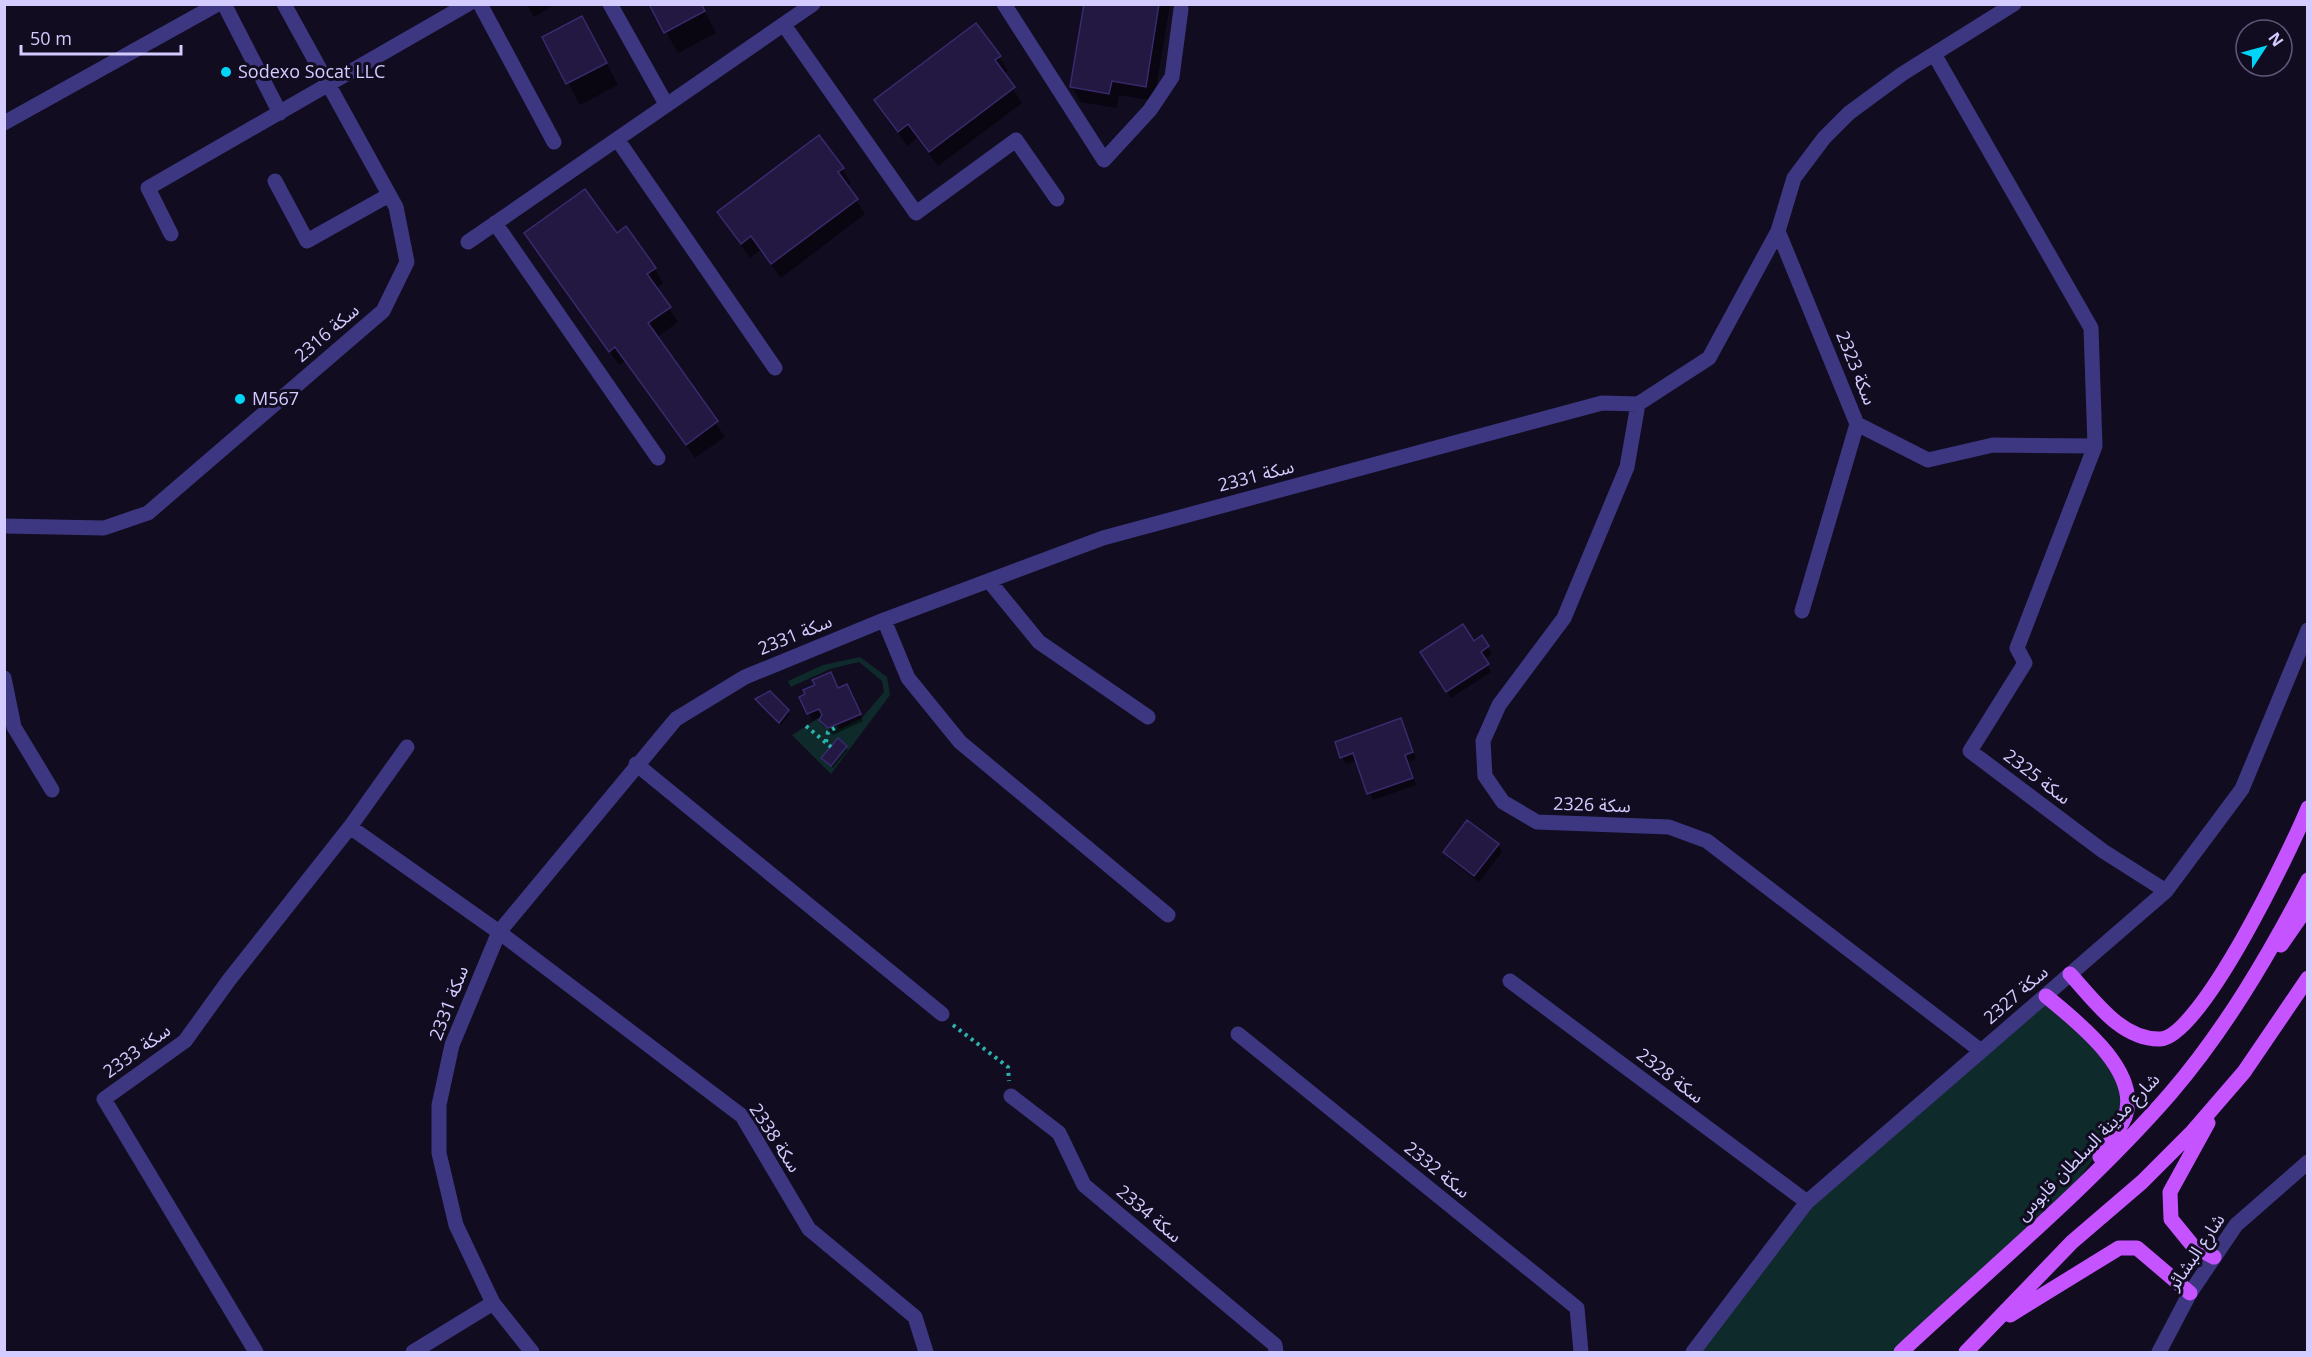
<svg xmlns="http://www.w3.org/2000/svg" width="2312" height="1357" font-family="'Open Sans','Noto Sans Arabic',sans-serif">
	<style>
		.green { fill: #0f2a2a }
		.shadow { fill: #0007 }
		.building { fill: #221841; stroke: #3a2a6e; stroke-width: 1.5 }
		.lines { fill: none; stroke-linecap: round; stroke-linejoin: round }
		.path { stroke: #2cb3b0; stroke-width: 4; stroke-dasharray: 3 4.5; stroke-linecap: butt }
		.minor { stroke: #3c3780; stroke-width: 15 }
		.major { stroke: #c553ff; stroke-width: 15 }
		.poi-dot { fill: #00d5f7; stroke: #110c20; stroke-width: 2 }
		.labels { text-anchor: middle; stroke-width: 6; stroke-linejoin: round; paint-order: stroke }
		.poi-label { font-size: 18px; fill: #d4ccff; stroke: #110c20; text-anchor: start }
		.street-label { font-size: 18px; fill: #d4ccff; stroke: #110c20 }
	</style>
	<rect width="100%" height="100%" fill="#110c20"/>
	<path class="green" d="M860,657L887,677L890,695L831,774L792,735L820,717L819,721L824,727L837,724L840,729L862,718L884,692L882,681L859,662L830,669L791,687L788,681L823,665Z
		M2045,999L2074,1022L2123,1086V1116L2072,1189L1896,1352H1697L1808,1205Z"/>
	<path class="shadow" d="M527,4H556L534,17Z
		M701,4L716,33L678,53L666,32Z
		M1086,4H1170L1154,101L1119,95L1117,108L1080,102L1072,87Z
		M544,37L594,39L618,85L580,105Z
		M999,57L1008,71L1004,75L1022,103L938,166L917,138L907,146L876,101Z
		M842,169L851,183L847,186L865,214L781,278L760,250L750,258L719,213Z
		M526,234L617,235L655,268L663,283L656,288L678,322L656,338L725,437L695,458L625,361L619,365Z
		M1474,643L1488,647L1492,654L1484,659L1491,672L1451,698L1426,659Z
		M838,689L850,693L863,721L833,735L821,720L823,716L813,721L801,697Z
		M770,692L790,714L781,725L759,703Z
		M1401,720L1416,759L1408,762L1416,785L1373,800L1357,760L1346,764L1342,757Z
		M838,741L848,750L833,768L825,761Z
		M1498,845L1502,852L1479,882L1449,859L1445,852Z"/>
	<path class="building" d="M649,4H701L705,11L664,33Z
		M1084,4H1159L1146,87L1112,81L1109,94L1070,87Z
		M582,16L607,63L566,84L542,37Z
		M976,23L1001,56L995,60L1015,87L929,152L908,124L898,132L874,100Z
		M819,135L844,168L838,172L858,199L771,264L751,236L741,244L717,212Z
		M585,189L617,233L626,226L656,268L647,274L671,307L648,323L718,421L686,445L615,347L609,352L524,233Z
		M1463,624L1474,641L1482,635L1489,646L1481,652L1489,664L1446,692L1420,652Z
		M831,672L838,688L847,684L861,714L828,728L819,720L822,715L819,709L807,714L799,697L805,694L803,690L815,685L812,680Z
		M770,691L789,710L779,723L755,699Z
		M1401,718L1413,752L1405,755L1413,778L1367,794L1353,753L1340,758L1335,742Z
		M838,738L847,746L831,766L821,758Z
		M1467,820L1499,844L1474,876L1443,852Z"/>
	<g class="lines">
		<path class="path" d="M806,726L831,747
			M826,742L828,732L838,726
			M953,1025L1008,1067L1009,1081"/>
		<path class="minor" d="M224,4L280,113
			M480,4L554,142
			M610,4L666,104
			M1004,4L1104,160L1150,110L1172,77L1181,9
			M784,25L916,213L1016,140L1057,199
			M1934,54L2091,328L2095,446L2017,648L2025,663L1970,751L2103,851L2166,891
			M4,123L218,4
			M617,139L775,368
			M275,181L307,241L389,195
			M495,223L658,458
			M1778,231L1857,424L1928,460L1993,445L2095,446
			M171,234L148,188L468,4
			M468,242L813,4
			M1638,404L1627,467L1564,618L1499,705L1483,741L1485,776L1503,802L1537,822L1669,827L1707,841L1981,1051
			M1638,404L1709,358L1778,231L1794,178L1824,138L1849,113L1902,74L2014,4
			M4,526L104,528L148,513L383,311L407,262L396,207L284,4
			M989,581L1039,642L1148,717
			M1802,611L1857,424
			M884,620L908,678L960,742L1168,915
			M4,678L14,727L52,790
			M636,764L942,1014
			M350,827L499,932L742,1116L809,1229L915,1317L926,1352
			M1510,981L1807,1202
			M1238,1034L1577,1308L1581,1352
			M1011,1096L1059,1133L1084,1185L1275,1345L1276,1352
			M256,1352L104,1099L185,1041L229,980L350,827L407,747
			M413,1352L493,1303
			M532,1352L493,1303L456,1225L439,1153V1105L452,1045L499,932L676,719L745,677L884,620L1103,538L1602,403L1638,404
			M1693,1352L1807,1202L2166,891L2242,789L2308,630
			M2159,1352L2190,1293L2236,1225L2308,1162"/>
		<path class="major" d="M2281,945L2308,906
			M2070,974C2094,1000 2121,1040 2160,1039C2201,1038 2292,847 2308,808
			M2046,996C2076,1021 2142,1071 2125,1117C2119,1131 2108,1145 2100,1157
			M2208,1123L2170,1192L2171,1219L2193,1246L2214,1257
			M2010,1315L2119,1248H2137L2190,1293
			M1901,1352C1992,1267 2088,1188 2170,1094C2225,1030 2269,955 2308,880
			M1966,1352L2072,1242L2142,1182L2193,1131L2244,1072L2308,978"/>
	</g>
	<g class="poi-dot">
		<circle cx="226" cy="72" r="6"/>
		<circle cx="240" cy="399" r="6"/>
	</g>
	<g class="labels">
		<g class="poi-label">
			<text x="238" y="78">Sodexo Socat LLC</text>
			<text x="252" y="405">M567</text>
		</g>
		<g class="street-label">
			<text transform="translate(327 333) rotate(-41)" y="6">2316 سكة</text>
			<text transform="translate(1856 368) rotate(68)" y="6">سكة 2323</text>
			<text transform="translate(1256 476) rotate(-15)" y="6">سكة 2331</text>
			<text transform="translate(795 635) rotate(-22)" y="6">سكة 2331</text>
			<text transform="translate(2037 777) rotate(37)" y="6">سكة 2325</text>
			<text transform="translate(1592 805) rotate(2)" y="6">سكة 2326</text>
			<text transform="translate(2016 995) rotate(-41)" y="6">سكة 2327</text>
			<text transform="translate(449 1003) rotate(-69)" y="6">سكة 2331</text>
			<text transform="translate(137 1051) rotate(-36)" y="6">سكة 2333</text>
			<text transform="translate(1670 1076) rotate(37)" y="6">سكة 2328</text>
			<text transform="translate(775 1138) rotate(57)" y="6">سكة 2338</text>
			<text transform="translate(2088 1147) rotate(-46)" y="6">شارع مدينة السلطان قابوس</text>
			<text transform="translate(1437 1170) rotate(39)" y="6">سكة 2332</text>
			<text transform="translate(1149 1214) rotate(40)" y="6">سكة 2334</text>
			<text transform="translate(2196 1252) rotate(-56)" y="6">شارع البشائر</text>
		</g>
	</g>
	<rect width="2312" height="1357" fill="none" stroke="#d4ccff" stroke-width="12"/>
	<g transform="translate(2264 48) rotate(54)"><circle r="28" fill="#110c20" stroke="#5f5979" stroke-width="1.5"/>
	<path d="M0-4.5L10 22L0 15L-10 22Z" fill="#00d5f7"/>
	<text y="-9" font-size="16" font-weight="bold" text-anchor="middle" fill="#d4ccff">N</text>
	</g>
	<path d="M21 45v9h160v-9" fill="none" stroke="#d4ccff" stroke-width="3"/>
	<text x="30" y="45" font-size="18" fill="#d4ccff" stroke="#110c20" stroke-width="4.5" paint-order="stroke">50 m</text>
</svg>
